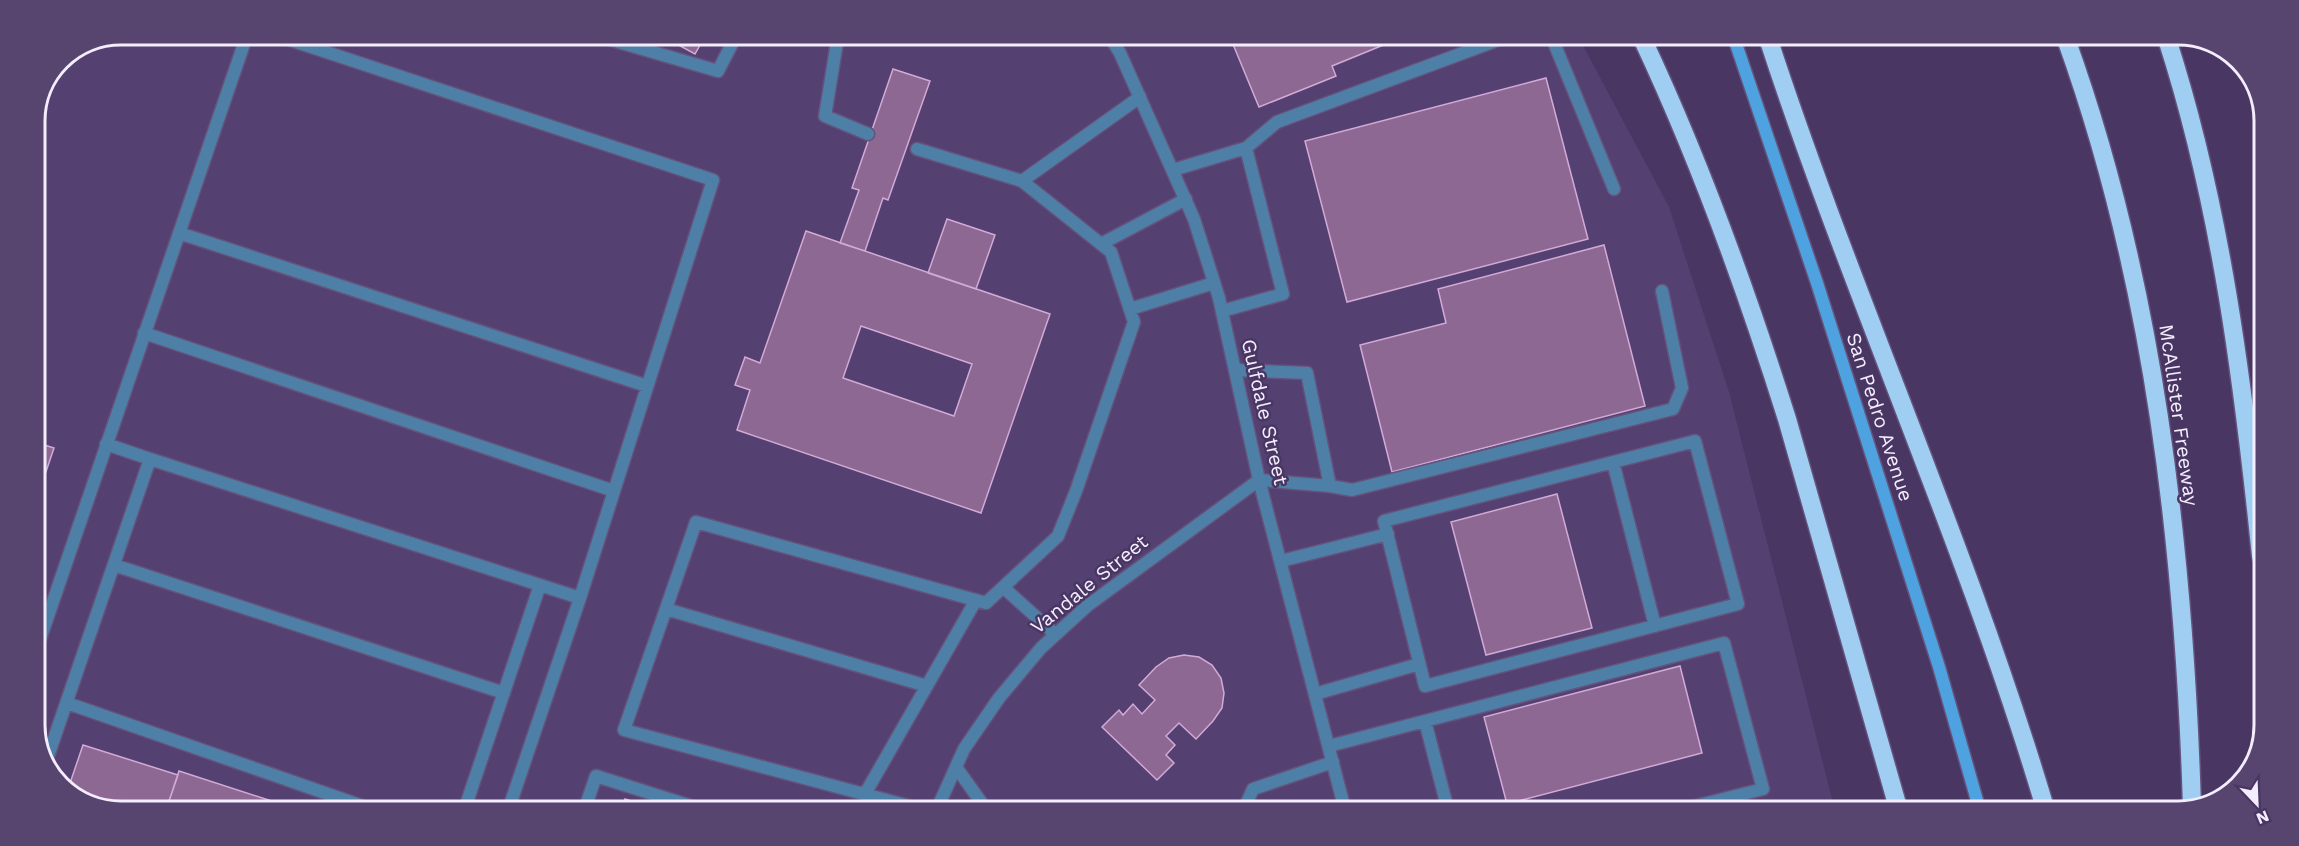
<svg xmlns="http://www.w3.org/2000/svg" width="2299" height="846" font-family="'Work Sans',sans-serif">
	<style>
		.built { fill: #554072 }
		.building { fill: #8d6892; stroke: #d2aad7; stroke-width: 1.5; fill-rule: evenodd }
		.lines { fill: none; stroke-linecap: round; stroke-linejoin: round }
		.lane-casing { stroke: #64537c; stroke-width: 15 }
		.street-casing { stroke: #64537c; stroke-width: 15 }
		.secondary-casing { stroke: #64537c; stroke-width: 15 }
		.highway-casing { stroke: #64537c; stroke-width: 21 }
		.lane { stroke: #4e80a7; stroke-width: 12 }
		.street { stroke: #4e80a7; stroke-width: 12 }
		.secondary { stroke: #4ea2df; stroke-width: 12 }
		.highway { stroke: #a0cef3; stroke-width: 18 }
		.labels { text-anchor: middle; stroke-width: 5; stroke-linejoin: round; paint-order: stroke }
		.street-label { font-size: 20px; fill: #f3edfd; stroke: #493663 }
		.rim { fill: none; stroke: #f3edfd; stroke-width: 3 }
	</style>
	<rect width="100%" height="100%" fill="#493663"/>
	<path class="built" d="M121,35L1579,38L1669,207L1729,392L1835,811L93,807L53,778L35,731V115L60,59Z"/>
	<path class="building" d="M662,36H705L695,54Z
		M1230,37H1403L1332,66L1336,76L1259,107Z
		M893,69L930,81L888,200L883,198L865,251L840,243L859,190L852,188Z
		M1546,78L1588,239L1347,302L1305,141Z
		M947,219L995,235L976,289L928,273Z
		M806,231L1050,314L981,513L737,430L750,390L735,385L745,357L760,363ZM861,326L972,364L954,416L843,378Z
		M1604,245L1645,406L1392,472L1360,345L1446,323L1438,289Z
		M35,442L54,448L35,504Z
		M1557,494L1592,628L1486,655L1451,522Z
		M1184,655L1199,657L1212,665L1221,678L1224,693L1222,708L1213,721L1196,739L1179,723L1166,736L1175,745L1166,755L1174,763L1157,780L1102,727L1119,710L1123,715L1133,704L1142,714L1155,700L1139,685L1156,667L1169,658Z
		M1680,666L1702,753L1507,804L1484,717Z
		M83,745L178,775L167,807H95L68,789Z
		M179,771L290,807H167Z
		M625,799L653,808H622Z"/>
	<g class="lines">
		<defs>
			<path id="lane" d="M275,35L713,180L580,598L509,808
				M598,36L718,71L736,36
				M838,36L825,116L868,134
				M1549,38H1552L1614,189
				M1246,148L1277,122L1506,37
				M917,149L1022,181L1111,252L1134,322L1076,491L1058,536L986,603L696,522L624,730L920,809
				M1173,170L1246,148L1283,294L1222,311
				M1022,181L1140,97
				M179,233L647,386
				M1101,244L1186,199
				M1130,309L1214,283
				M144,333L614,491
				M1235,370L1307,373L1330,486L1352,490L1673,409L1682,388L1662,291
				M1695,441L1738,604L1425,686L1384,521Z
				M106,444L150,459
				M1613,462L1655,626
				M1259,480L1330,486
				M1281,561L1388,534
				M114,565L504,693
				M1003,587L1055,634
				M666,609L927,686
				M35,654L247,35
				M1315,694L1419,664
				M67,703L368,808
				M1425,721L1448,810
				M1329,746L1724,643L1763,789L1680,810
				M46,762L150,459L580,598
				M956,767L986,809
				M865,794L976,600
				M465,808L540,585
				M585,808L596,776L697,808
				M1244,809L1253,789L1333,762"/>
			<path id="street" d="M1110,37L1120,53L1194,219L1219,298L1259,480L1345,810
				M937,809L964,749L999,698L1041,648L1087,606L1259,480"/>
			<path id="secondary" d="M1734,38L1817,283L1939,667L1980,811"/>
			<path id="highway" d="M1642,38C1700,161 1746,289 1787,419L1899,811
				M1768,38C1853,298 1968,548 2046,811
				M2066,39C2154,283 2184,548 2192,807
				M2167,39C2221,206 2243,382 2261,556"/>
		</defs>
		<use href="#lane" class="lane-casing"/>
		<use href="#street" class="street-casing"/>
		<use href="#secondary" class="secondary-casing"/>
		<use href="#highway" class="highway-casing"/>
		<use href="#lane" class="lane"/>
		<use href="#street" class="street"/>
		<use href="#secondary" class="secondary"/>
		<use href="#highway" class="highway"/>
	</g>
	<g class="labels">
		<g class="street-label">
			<text transform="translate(1265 412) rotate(77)" y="7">Gulfdale Street</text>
			<text transform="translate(2179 415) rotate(82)" y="7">McAllister Freeway</text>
			<text transform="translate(1880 417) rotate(72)" y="7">San Pedro Avenue</text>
			<text transform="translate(1089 584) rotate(-39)" y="7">Vandale Street</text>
		</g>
	</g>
	<path d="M0 0H2299V846H0ZM121 45H2178A76 76 0 0 1 2254 121V725A76 76 0 0 1 2178 801H121A76 76 0 0 1 45 725V121A76 76 0 0 1 121 45Z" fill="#57456f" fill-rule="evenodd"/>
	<path class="rim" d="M121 45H2178A76 76 0 0 1 2254 121V725A76 76 0 0 1 2178 801H121A76 76 0 0 1 45 725V121A76 76 0 0 1 121 45Z"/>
	<g transform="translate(2257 804) rotate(157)" stroke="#493663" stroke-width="4.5" paint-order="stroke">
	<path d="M0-4.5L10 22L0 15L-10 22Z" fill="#f3edfd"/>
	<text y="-9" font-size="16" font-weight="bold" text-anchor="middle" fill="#f3edfd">N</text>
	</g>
</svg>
